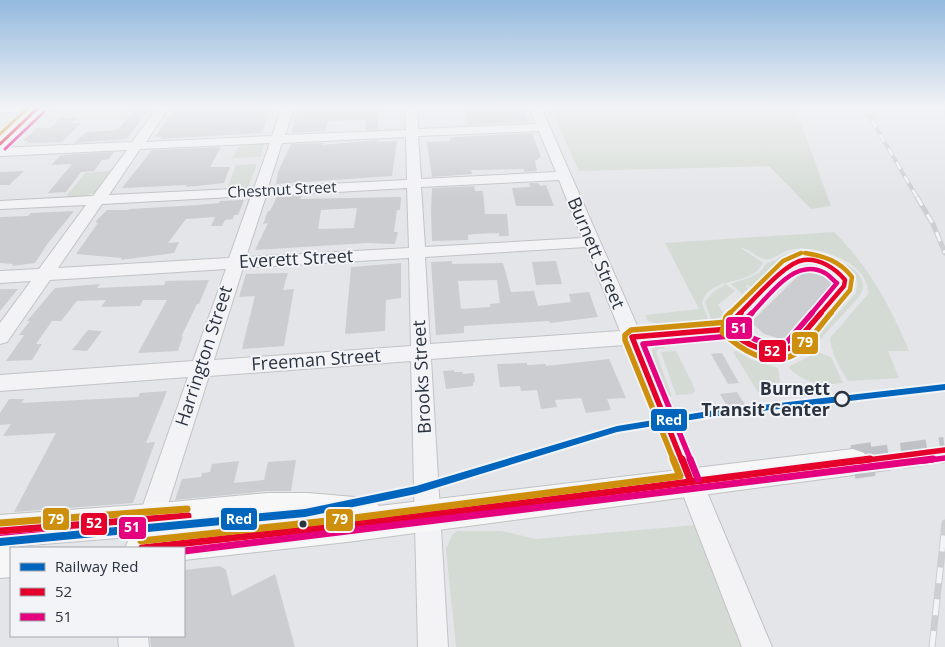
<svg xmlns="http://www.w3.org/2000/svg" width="945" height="647" font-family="'Open Sans',sans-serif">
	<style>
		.green { fill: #d4dbd4 }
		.building { fill: #cccdd0; fill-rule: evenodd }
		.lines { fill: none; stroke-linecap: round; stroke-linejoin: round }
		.major-tunnel-far1 { stroke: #bec1c6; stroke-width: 26; stroke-dasharray: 26 13; stroke-linecap: butt }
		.major-tunnel { stroke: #bec1c6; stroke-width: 34; stroke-dasharray: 34 17; stroke-linecap: butt }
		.minor-casing { stroke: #c2c3c6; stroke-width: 2 }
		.major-casing { stroke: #c0c2c5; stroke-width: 2 }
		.minor { fill: #f3f3f5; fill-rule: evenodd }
		.major { fill: #f7f7f7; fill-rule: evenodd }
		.rail-far2-casing { stroke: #ccced0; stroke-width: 4 }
		.rail-far1-casing { stroke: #ccced0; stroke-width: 5 }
		.rail-casing { stroke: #ccced0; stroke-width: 7 }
		.rail-far2 { stroke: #f2f4f7; stroke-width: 2.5; stroke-dasharray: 8; stroke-linecap: butt }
		.rail-far1 { stroke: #f2f4f7; stroke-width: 3; stroke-dasharray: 10; stroke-linecap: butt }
		.rail { stroke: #f2f4f7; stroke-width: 5; stroke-dasharray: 16; stroke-linecap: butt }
		.bus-1-far3-casing { stroke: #f2f4f7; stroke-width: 5.5 }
		.bus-1-far2-casing { stroke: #f2f4f7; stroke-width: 8 }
		.bus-1-far1-casing { stroke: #f2f4f7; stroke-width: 9 }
		.bus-1-casing { stroke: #f2f4f7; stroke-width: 11 }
		.bus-2-far3-casing { stroke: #f2f4f7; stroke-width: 5.5 }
		.bus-2-far2-casing { stroke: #f2f4f7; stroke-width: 8 }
		.bus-2-far1-casing { stroke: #f2f4f7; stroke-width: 9 }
		.bus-2-casing { stroke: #f2f4f7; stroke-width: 11 }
		.bus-3-far3-casing { stroke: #f2f4f7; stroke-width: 5.5 }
		.bus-3-far2-casing { stroke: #f2f4f7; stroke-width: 8 }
		.bus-3-far1-casing { stroke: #f2f4f7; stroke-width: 9 }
		.bus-3-casing { stroke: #f2f4f7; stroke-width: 11 }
		.bus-1-far3 { stroke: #e4002b; stroke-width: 3 }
		.bus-1-far2 { stroke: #e4002b; stroke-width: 4.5 }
		.bus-1-far1 { stroke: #e4002b; stroke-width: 5.5 }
		.bus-1 { stroke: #e4002b; stroke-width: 7 }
		.bus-2-far3 { stroke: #e5007d; stroke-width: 3 }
		.bus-2-far2 { stroke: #e5007d; stroke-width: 4.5 }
		.bus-2-far1 { stroke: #e5007d; stroke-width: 5.5 }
		.bus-2 { stroke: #e5007d; stroke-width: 7 }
		.bus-3-far3 { stroke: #ce8f0d; stroke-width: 3 }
		.bus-3-far2 { stroke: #ce8f0d; stroke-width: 4.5 }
		.bus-3-far1 { stroke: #ce8f0d; stroke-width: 5.5 }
		.bus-3 { stroke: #ce8f0d; stroke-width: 7 }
		.rail-1-casing { stroke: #f2f4f7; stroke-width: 4 }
		.rail-1 { fill: #0065bd; fill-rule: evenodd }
		.stop-dot { fill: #f2f4f7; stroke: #2c3340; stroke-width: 2.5 }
		.bus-dot { fill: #2c3340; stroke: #f2f4f7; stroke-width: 2 }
		.labels { text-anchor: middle; stroke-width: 4; stroke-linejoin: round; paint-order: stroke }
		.far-street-label { font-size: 15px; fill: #2c3340; stroke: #f2f4f7 }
		.street-label { font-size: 18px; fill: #2c3340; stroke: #f2f4f7 }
		.stop-label { font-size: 18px; font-weight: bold; fill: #2c3340; stroke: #f2f4f7; text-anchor: end }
		.line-badge { stroke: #f2f4f7; stroke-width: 2 }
		.badge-label { font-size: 14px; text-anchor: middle; font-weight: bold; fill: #fff }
	</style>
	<rect width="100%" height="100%" fill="#e3e5e8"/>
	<path class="green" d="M550,107H795L831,206L811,209L769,166L579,171Z
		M264,144L260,157L232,158L240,146Z
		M257,164L247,190L226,191L236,165Z
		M110,171L94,194H89L86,198L64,199L85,173Z
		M834,232C868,265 891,307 909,351H888L899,378L848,381C840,369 831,353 830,338L868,294C870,263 819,245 793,249C783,250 773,261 765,259C756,258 750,248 741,248L760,261L763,263C751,288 710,274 702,303L708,319L658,326L652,322L648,321L645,315L699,309L665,243Z
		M800,251C821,252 882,269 857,299L809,352L805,350L856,293C856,290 858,285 857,281C852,261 810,249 792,255C778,259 764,277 754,288L747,285L746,287L749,288L742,294L731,284L751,277L760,272L767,263L776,260L781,256Z
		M726,284L735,291L718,305L725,315L718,320L711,319L705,302L714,291Z
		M663,343L665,348L658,349L656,352L672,397L665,393L652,351L656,345Z
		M676,351L694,387L695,391L692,394L676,395L661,352Z
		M736,351L752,360L778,368L780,381L777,391L758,392L733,352Z
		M818,352L831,357L843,383C822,386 805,384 789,368L790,366Z
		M696,525L746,647H456L446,549L453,534L458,531H501L536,539Z"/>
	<path class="building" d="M211,107H272L262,133L160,139L162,136L155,137L174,109Z
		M301,107H379L378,129L366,130L365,120L328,121L326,131L291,133L295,122H292Z
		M464,107H523L529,122L468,125Z
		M148,110L127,139L74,143L86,132L118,130L133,111Z
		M60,118H78L72,123H81L62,142L26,143L29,141H23L37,128H50Z
		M532,133L541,157L535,161L537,171L524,172V169L471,170L472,174L432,177L427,142L450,141V138L470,136Z
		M377,140V142L397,141L392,176L276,184L278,172L291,144L323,143L322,145Z
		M221,147L210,167H230L224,183L186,187L187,185L122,188L152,150Z
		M114,152L109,159L102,160L94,171L81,172L66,192L48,193L72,164L51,165L61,155Z
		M24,171L9,185H0V172Z
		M529,183H539L540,186L546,185L554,206H516L512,188L530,187Z
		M474,186L475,191H483L485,214H507L509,236H499V233L474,234L468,235V240L432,241L431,211L432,188Z
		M302,196L300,199L401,197L400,210H397L394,232H398L395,244L367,243L255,250L268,223L263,224L268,211H270L277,197ZM357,208L354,228L318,229L321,210Z
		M244,200L238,215H234L233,219L225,220L222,226H211L215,217L186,219L168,243L179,242L174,253L121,260L122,258L76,254L98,223L95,222L107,210H128L130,209L198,205L219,203L220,201Z
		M74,211L48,243L35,263L12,266L13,264L0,263V217L28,216L31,213Z
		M452,261V264L503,263L511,292L534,291L538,306L571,302L569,294L589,292L598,317L550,323L549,321L464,326V333L436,335L431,262ZM497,280L500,303L490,304V307L461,309L458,281Z
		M556,261L562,284L536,285L532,262Z
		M401,263V298L386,300L385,331L345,334L351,267Z
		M804,270L821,275L834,284L784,340L764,334L751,322Z
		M288,273L283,290L294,289L284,346L242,349L255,296L239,297L246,274Z
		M209,280L199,304H197L181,337L183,336L178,351L138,353L167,300H143L140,306L101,307L106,300L77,301L61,321H52L36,344H42L32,360L6,361L24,335H19L30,321H27L55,288L100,284L97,288L164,285L166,281Z
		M0,289H18L0,311Z
		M88,330L102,331L87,351L72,350Z
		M722,353L739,383L728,384L711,354Z
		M609,359L626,398L607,399L611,410L586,413L581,398L555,400L557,407L541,409L537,390L521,391L520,386L500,387L497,364L527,363V365L546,364V366Z
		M454,370V372H462L463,374L474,373L475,382H473V386L446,389L443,371Z
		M167,391L146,443L155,442L133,503L14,512L56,433L3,436L11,424L0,425V413L9,399H24L21,403L138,397L140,393Z
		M737,392L746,406L728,408L720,394Z
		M296,460L291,491H268L175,500L182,479L201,477L202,473L210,472L212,464L239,461L234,483L264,480L268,462Z
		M220,566L226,570L232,596L275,574L295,647H151L150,636H184V570Z"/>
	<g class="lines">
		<path class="major-tunnel-far1" d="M863,461L945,450"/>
		<path class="major-tunnel" d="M853,462L873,459"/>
		<defs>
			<path id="minor" d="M0,107H59L54,110L0,113Z
				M158,107H169L146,142L272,136L282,107H294L285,135L406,130L405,107H417L418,129L536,124L529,107H541L642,337L772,647H742L625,345L431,359L448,647H418L411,361L209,376L154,548H128L188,377L0,391V375L193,361L226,269L50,280L7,342L0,344V323L31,281L0,283V271L39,269L86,205L0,209V201L93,196L127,150L0,156V148L132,142ZM539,131L556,172L421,179L418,136ZM406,137L407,180L268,187L282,143ZM270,143L254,188L109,195L140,149ZM559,180L582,238L425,247L421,187ZM407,188L409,248L246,257L266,196ZM251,196L229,258L58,268L102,204ZM586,247L620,331L430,344L425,257ZM409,258L411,346L214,360L243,268Z
				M118,636H148L149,647H119Z"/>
			<path id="major" d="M30,107H46L6,147L0,149V135Z
				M853,449L864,453L868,462L864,471L853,475L347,542L184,560V548H125L130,537L18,546L23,548H11V577L0,578V515L150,504L268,493H308L366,498L377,502L379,506Z"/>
		</defs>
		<use href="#minor" class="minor-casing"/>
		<use href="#major" class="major-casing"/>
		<use href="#minor" class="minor"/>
		<use href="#major" class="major"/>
		<defs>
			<path id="rail-far2" d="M864,107L918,199"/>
			<path id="rail-far1" d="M917,197L933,224L945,253"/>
			<path id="rail" d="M932,647L945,523"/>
		</defs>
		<use href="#rail-far2" class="rail-far2-casing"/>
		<use href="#rail-far1" class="rail-far1-casing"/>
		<use href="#rail" class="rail-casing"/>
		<use href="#rail-far2" class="rail-far2"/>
		<use href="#rail-far1" class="rail-far1"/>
		<use href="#rail" class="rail"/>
		<defs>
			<path id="bus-1-far3" d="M0,144L39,107"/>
			<path id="bus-1-far2" d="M739,314C754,300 785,262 804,260C820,258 836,269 845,280L844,286L820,314"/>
			<path id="bus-1-far1" d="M741,313L732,321L729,329C747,347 766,354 791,348L821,313
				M682,461L632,337L729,329
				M860,461L945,450"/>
			<path id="bus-1" d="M682,459L691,482
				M0,531L188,516
				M142,548L358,524L870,459"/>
			<path id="bus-2-far3" d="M5,149L44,112"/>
			<path id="bus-2-far2" d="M751,314C769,296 795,256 825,273C829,275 833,280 837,283L811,314"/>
			<path id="bus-2-far1" d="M752,313L738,327C753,342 767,345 787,342L812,313
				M691,461L643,344L730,336
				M923,461L945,458"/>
			<path id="bus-2" d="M690,459L698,479
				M1,538L189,523
				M184,551L933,459"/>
			<path id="bus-3-far3" d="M0,134L29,107"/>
			<path id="bus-3-far2" d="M805,253C824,256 840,261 852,277L850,290L830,314
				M729,314L783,261L801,253"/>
			<path id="bus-3-far1" d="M730,313L726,317L722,332C740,349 769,369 795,354C805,348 822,323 831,313
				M674,461L625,340V335L631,330L728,322"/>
			<path id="bus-3" d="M0,523L187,509
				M141,541L346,519L680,476L673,459"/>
		</defs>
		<use href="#bus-1-far3" class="bus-1-far3-casing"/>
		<use href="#bus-1-far2" class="bus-1-far2-casing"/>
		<use href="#bus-1-far1" class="bus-1-far1-casing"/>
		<use href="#bus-1" class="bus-1-casing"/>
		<use href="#bus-2-far3" class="bus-2-far3-casing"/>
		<use href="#bus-2-far2" class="bus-2-far2-casing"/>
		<use href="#bus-2-far1" class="bus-2-far1-casing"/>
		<use href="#bus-2" class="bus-2-casing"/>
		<use href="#bus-3-far3" class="bus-3-far3-casing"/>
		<use href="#bus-3-far2" class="bus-3-far2-casing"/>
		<use href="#bus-3-far1" class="bus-3-far1-casing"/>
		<use href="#bus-3" class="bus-3-casing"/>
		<use href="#bus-1-far3" class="bus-1-far3"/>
		<use href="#bus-1-far2" class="bus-1-far2"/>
		<use href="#bus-1-far1" class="bus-1-far1"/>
		<use href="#bus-1" class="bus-1"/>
		<use href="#bus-2-far3" class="bus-2-far3"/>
		<use href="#bus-2-far2" class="bus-2-far2"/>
		<use href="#bus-2-far1" class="bus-2-far1"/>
		<use href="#bus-2" class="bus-2"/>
		<use href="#bus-3-far3" class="bus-3-far3"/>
		<use href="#bus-3-far2" class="bus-3-far2"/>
		<use href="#bus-3-far1" class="bus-3-far1"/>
		<use href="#bus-3" class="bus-3"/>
		<defs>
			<path id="rail-1" d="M945,384V390L709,417L617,432L416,494L305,517L0,546V538L305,509L416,486L617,426L709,411Z"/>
		</defs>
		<use href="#rail-1" class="rail-1-casing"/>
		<use href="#rail-1" class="rail-1"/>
	</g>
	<linearGradient id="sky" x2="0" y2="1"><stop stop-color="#93b9de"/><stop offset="0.54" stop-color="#f2f3f5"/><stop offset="1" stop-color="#f2f3f5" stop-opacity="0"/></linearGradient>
	<rect width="945" height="198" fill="url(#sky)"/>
	<circle class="stop-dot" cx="842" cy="399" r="7"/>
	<circle class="bus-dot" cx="303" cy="524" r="4.5"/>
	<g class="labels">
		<g class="far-street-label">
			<text transform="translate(282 190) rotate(-3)" y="5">Chestnut Street</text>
		</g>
		<g class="street-label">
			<text transform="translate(596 253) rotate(67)" y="6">Burnett Street</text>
			<text transform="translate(296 259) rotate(-3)" y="6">Everett Street</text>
			<text transform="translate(204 356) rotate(-72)" y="6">Harrington Street</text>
			<text transform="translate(316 360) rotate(-4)" y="6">Freeman Street</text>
			<text transform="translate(422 377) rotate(-93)" y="6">Brooks Street</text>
		</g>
		<g class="stop-label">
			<text x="830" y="395">Burnett<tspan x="830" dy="21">Transit Center</tspan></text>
		</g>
	</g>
	<g class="line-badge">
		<rect x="725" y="316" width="28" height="24" rx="5" fill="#e5007d"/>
		<rect x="791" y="331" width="28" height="24" rx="5" fill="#ce8f0d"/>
		<rect x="758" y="339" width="29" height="24" rx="5" fill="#e4002b"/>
		<rect x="650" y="408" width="38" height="24" rx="5" fill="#0065bd"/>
		<rect x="42" y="507" width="28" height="24" rx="5" fill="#ce8f0d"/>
		<rect x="220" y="507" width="38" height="24" rx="5" fill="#0065bd"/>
		<rect x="325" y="508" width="29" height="24" rx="5" fill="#ce8f0d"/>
		<rect x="80" y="512" width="28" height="24" rx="5" fill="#e4002b"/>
		<rect x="118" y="516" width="29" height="24" rx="5" fill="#e5007d"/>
	</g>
	<g class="badge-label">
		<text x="739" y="333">51</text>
		<text x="805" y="347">79</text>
		<text x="772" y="356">52</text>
		<text x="669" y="425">Red</text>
		<text x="56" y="524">79</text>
		<text x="239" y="524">Red</text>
		<text x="340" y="524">79</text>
		<text x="94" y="528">52</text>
		<text x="132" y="532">51</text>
	</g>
	<rect x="10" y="547" width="175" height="90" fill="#f2f4f7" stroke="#a3a7ae"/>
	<rect x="20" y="563" width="25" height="8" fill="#0065bd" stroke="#a3a7ae"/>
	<text x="55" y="572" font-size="15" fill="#2c3340">Railway Red</text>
	<rect x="20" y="588" width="25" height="8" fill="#e4002b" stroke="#a3a7ae"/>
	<text x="55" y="597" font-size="15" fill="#2c3340">52</text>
	<rect x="20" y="613" width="25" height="8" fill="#e5007d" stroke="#a3a7ae"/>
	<text x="55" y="622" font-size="15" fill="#2c3340">51</text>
</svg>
